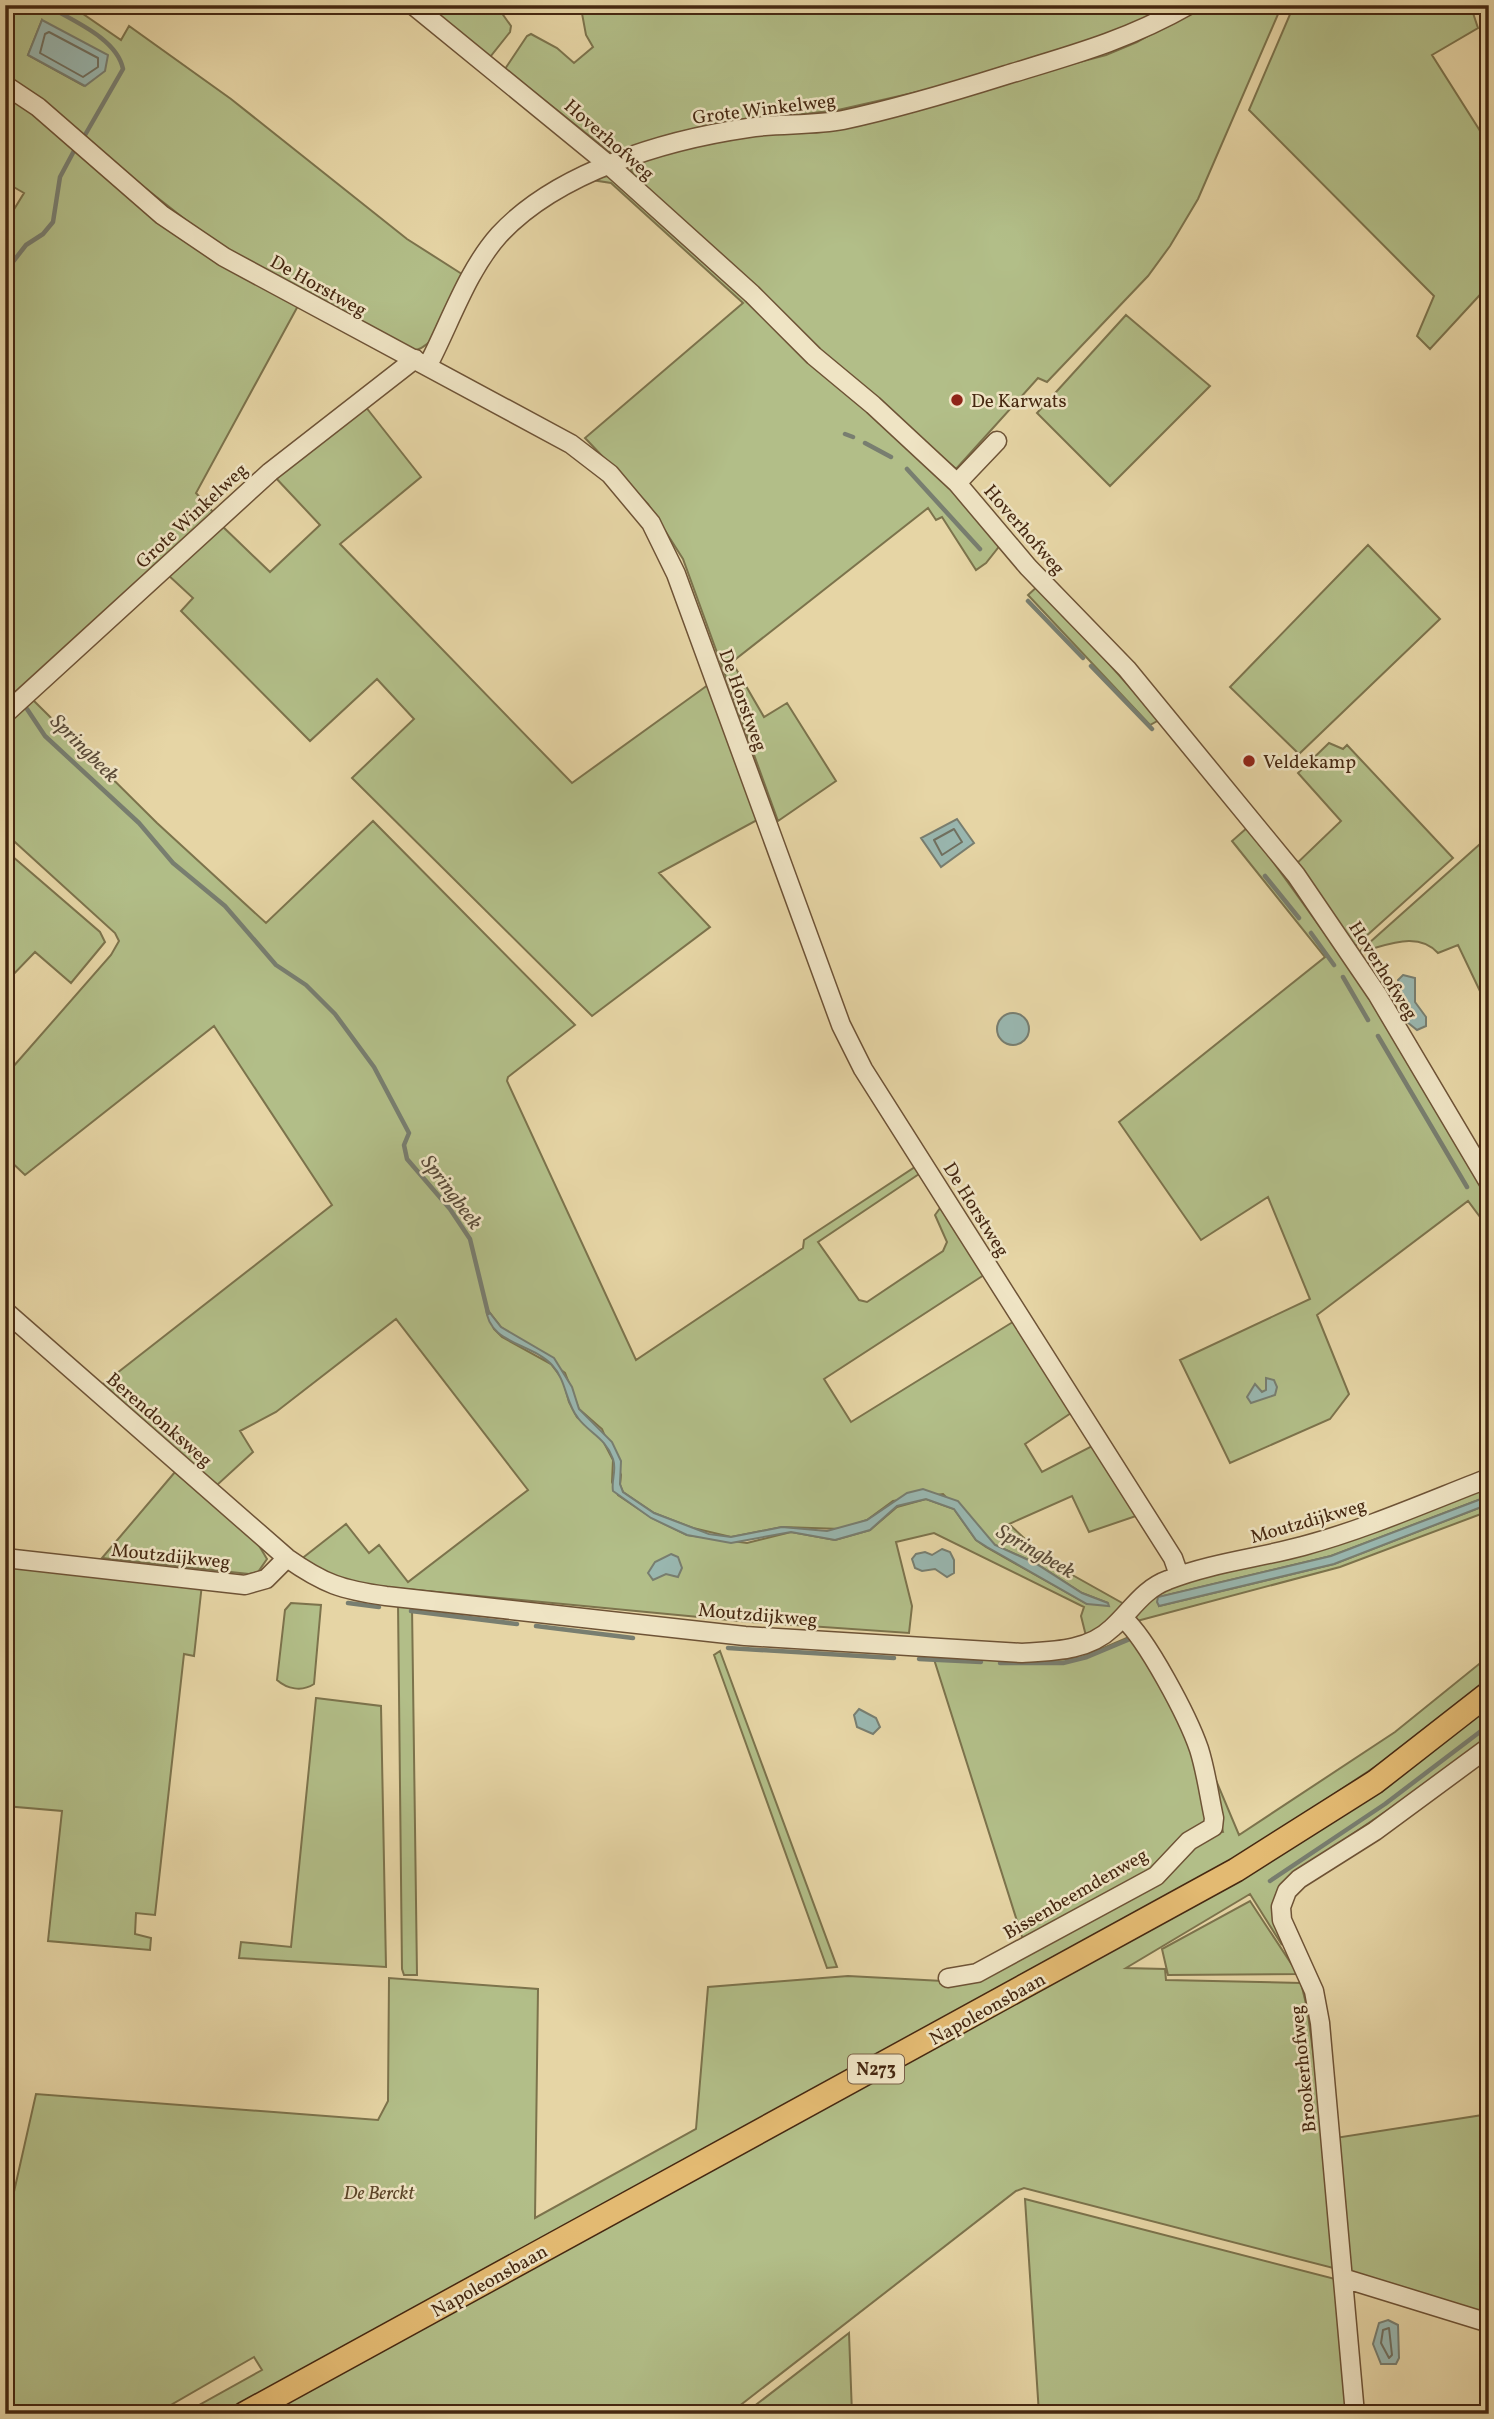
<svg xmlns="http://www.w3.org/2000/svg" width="1494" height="2419" font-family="Vollkorn,serif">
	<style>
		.green { fill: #b2be88; stroke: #7c734c; stroke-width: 2; fill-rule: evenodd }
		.water { fill: #99b7b0; stroke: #787e70; stroke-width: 2 }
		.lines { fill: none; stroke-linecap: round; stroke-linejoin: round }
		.shore { stroke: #707060; stroke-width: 2 }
		.stream { stroke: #787e70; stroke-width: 4.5 }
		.minor-casing { stroke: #6e5336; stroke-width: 21 }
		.major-casing { stroke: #462811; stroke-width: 26 }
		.minor { stroke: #efe4c4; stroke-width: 18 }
		.major { stroke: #e3ba72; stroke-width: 23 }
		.poi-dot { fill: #8f2418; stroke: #efe4c4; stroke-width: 2.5 }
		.labels { text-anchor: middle; stroke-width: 5; stroke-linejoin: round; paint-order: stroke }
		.shield { fill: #efe4c4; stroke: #796047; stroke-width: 2 }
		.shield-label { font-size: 18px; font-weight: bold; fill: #462811 }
		.street-label { font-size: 19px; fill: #462811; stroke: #efe4c4 }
		.poi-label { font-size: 19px; fill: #462811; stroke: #efe4c4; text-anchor: start }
		.park-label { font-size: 19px; font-style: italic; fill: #5c4629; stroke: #efe4c4 }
		.water-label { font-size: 21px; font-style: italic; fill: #5b4c39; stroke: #efe4c4 }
	</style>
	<rect width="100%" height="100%" fill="#e6d5a5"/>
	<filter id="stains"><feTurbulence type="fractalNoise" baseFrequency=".00286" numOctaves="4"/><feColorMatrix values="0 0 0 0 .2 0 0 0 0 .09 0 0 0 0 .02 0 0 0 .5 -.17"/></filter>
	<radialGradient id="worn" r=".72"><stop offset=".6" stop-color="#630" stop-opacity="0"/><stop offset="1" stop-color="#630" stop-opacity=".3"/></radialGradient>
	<path class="green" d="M5,5H70L121,40L129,26L231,99L407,239L465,276C453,299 441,344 414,351L231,251L191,224L5,78ZM42,20L84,86L28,55Z
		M423,5H496L511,26L510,32L490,57Z
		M568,5H1178L1111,39L926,90L838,110L745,121L612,154L505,69L527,36L531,34L557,48L574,63L593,47L586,35L581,8Z
		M1203,5H1282L1198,199L1170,246L1148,276L1047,382L1038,378L956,469L821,351L636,180L631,170L636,162L694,144L865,119L1106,55L1137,42Z
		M1294,5H1486L1473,13L1478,28L1432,55L1489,145V285L1430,349L1417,336L1434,296L1249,110Z
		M15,99L299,304L196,493L214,513L5,703V224L24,193L5,182V102Z
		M603,176L615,177L926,459L1001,544L986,563L976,570L942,517L936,520L928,508L732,662L764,717L787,703L836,781L778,821L683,559L648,504L585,438L743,303L611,183L592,180Z
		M1126,315L1210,386L1110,486L1037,413Z
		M365,406L421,477L340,544L572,783L712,682L759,819L659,873L710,927L592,1016L352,778L414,719L377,679L310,741L181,611L193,598L167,574L220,524L270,572L320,525L274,476Z
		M1368,545L1440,619L1299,754L1230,687Z
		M1039,585L1159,720L1150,725L1028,595Z
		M30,697L157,823L266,923L373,821L575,1025L508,1077L507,1081L636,1360L803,1248L804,1240L918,1165L922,1172L818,1242L859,1300L867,1302L943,1251L947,1242L935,1215L943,1204L987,1273L824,1379L851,1422L1016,1320L1074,1411L1025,1444L1042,1472L1094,1445L1139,1515L1089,1532L1072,1496L1009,1524L1051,1563L1124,1604L1109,1622L1086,1636L1081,1616L1084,1607L934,1533L896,1542L912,1606L909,1633L751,1622L364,1585L334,1577L300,1560L346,1524L369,1553L379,1545L408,1582L528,1490L396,1319L276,1412L240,1431L253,1452L216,1486L103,1384L332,1205L214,1026L25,1175L5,1156V1076L111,955L119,941L115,933L5,833V719ZM487,1309L501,1327L565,1373L579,1409L602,1429L621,1475L620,1485L623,1492L654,1513L693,1528L731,1537L782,1527L841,1529L867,1520L893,1501L943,1494L995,1545L1035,1563L1082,1593L1108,1603L1087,1604L986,1547L976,1540L954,1509L926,1499L897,1507L870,1530L835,1540L791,1532L747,1543L687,1535L652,1518L618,1495L612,1482L613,1460L602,1439L577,1417L569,1402L563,1380L551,1364L502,1337L494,1329Z
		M1329,743L1343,749L1347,745L1453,858L1353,948L1294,866L1341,821L1298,773Z
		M1248,827L1354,974L1489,1193V1229L1468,1201L1317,1315L1349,1394L1330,1419L1230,1463L1180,1360L1310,1299L1268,1197L1201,1240L1119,1122L1325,957L1232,841Z
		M1489,836V1010L1458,945L1438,953C1417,930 1386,946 1359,952Z
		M5,850L100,932L105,942L71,983L35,952L10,978L5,974Z
		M175,1472L258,1544L267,1559L258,1572L249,1574L102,1558Z
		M1489,1485V1496L1331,1556L1159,1597V1606L1334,1564L1489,1504V1511L1340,1567L1137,1621L1135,1613L1160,1589Z
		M5,1561L202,1584L194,1656L184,1654L155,1915L136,1913L135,1934L151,1938L150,1950L48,1941L62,1811L5,1806Z
		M291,1603L321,1605L314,1684C302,1692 287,1689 277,1680L285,1610Z
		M398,1603L412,1606L417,1975H404L402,1969Z
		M1129,1637H1133L1196,1749L1210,1817L1153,1873L1024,1943L933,1656L1033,1661L1080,1658Z
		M720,1651L837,1967L827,1968L714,1655Z
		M1489,1656V1678L1408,1745L1227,1865L229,2414H183L262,2370L254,2357L162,2410L141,2414H5V2208L11,2205L36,2094L378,2120L388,2101L389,1978L538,1989L535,2218L696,2129L708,1987L848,1976L962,1982L1157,1878L1208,1834L1223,1832L1202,1747L1239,1835L1395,1732Z
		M316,1698L381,1706L386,1967L239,1958L241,1942L291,1947Z
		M1489,1700V1741L1294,1874L1274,1905L1282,1945L1250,1894L1126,1968L1165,1969L1166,1980L1301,1983L1307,2008L1319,2094L1337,2269L1024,2188L1016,2191L729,2414H260L1238,1875Z
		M1250,1901L1298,1974L1168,1975L1162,1949Z
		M1489,2114V2317L1355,2276L1347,2266L1335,2138Z
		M1025,2199L1339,2280L1352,2414H1039Z
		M849,2333L852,2414H744Z"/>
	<path class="water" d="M42,20L108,55L105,71L85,86L28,55Z
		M957,819L974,843L941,867L921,838Z
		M1403,975L1415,978V1002L1426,1017V1026L1417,1030L1407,1022L1398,980Z
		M997 1029a16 16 0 1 1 32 0a16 16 0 1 1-32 0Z
		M486,1308L501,1327L554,1358L572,1387L579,1409L612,1442L621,1461L620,1484L623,1492L654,1513L709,1534L731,1537L782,1527L827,1531L867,1520L907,1493L923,1489L958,1501L995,1545L1035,1563L1082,1593L1108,1603L1109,1606L1087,1604L987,1547L976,1540L954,1509L926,1499L897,1506L870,1530L835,1540L791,1532L731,1543L687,1535L651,1518L613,1491C611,1480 617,1470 613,1459C605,1437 590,1434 578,1418C565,1402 567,1381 552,1365C532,1343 488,1344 486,1308Z
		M1266,1378L1274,1380L1277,1387L1275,1395L1251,1403L1247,1397L1255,1384L1262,1392L1266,1390Z
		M1489,1496V1504L1334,1564L1159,1606L1157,1602L1158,1597L1331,1556Z
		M942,1549L950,1552L954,1560V1573L947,1577L935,1569L922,1571L915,1568L912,1559L916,1554L925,1552L932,1555Z
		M671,1554L678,1557L682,1568L678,1577L666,1574L653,1580L648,1573L655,1562Z
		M859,1709L876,1718L880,1727L873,1734L857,1727L854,1715Z
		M1388,2320L1398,2325L1399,2358L1396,2364H1381L1373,2344L1379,2323Z"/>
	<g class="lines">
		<path class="shore" d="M49,32L98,58V67L83,77L40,53L45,34Z
			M954,829L962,842L942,855L934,840Z
			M1389,2328L1392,2355L1389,2358L1381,2343L1383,2330Z"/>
		<path class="stream" d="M46,5C71,20 117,38 123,69L85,135
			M5,272L26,245L43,234L53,222L60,177L75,149
			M845,434L853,437
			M865,443L891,457
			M907,469L980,549
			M1028,601L1083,658
			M1091,666L1152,729
			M5,688L11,694
			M27,709L45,736L139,823L173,863L225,906L276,965L306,985L335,1014L374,1067L409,1133L404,1145L407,1159L450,1209L470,1239L488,1313
			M1265,876L1299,918
			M1311,933L1334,965
			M1343,977L1368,1020
			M1378,1036L1467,1187
			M1482,1208L1489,1218
			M348,1603L379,1607
			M411,1611L517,1624
			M536,1626L633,1638
			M728,1648L894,1658
			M919,1659L981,1662
			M1000,1663H1063L1087,1657L1130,1639
			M1270,1881L1385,1804L1489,1725"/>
		<defs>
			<path id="minor" d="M413,5L610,166L752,294L814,356L873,405L957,483L1028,567L1127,669L1296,875L1377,994L1489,1183
				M5,85L38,107L162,215L224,257L571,444L610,474L651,523L676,574L841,1025L863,1069L1173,1558L1179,1575
				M428,365C450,323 467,271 499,235C557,172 665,140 748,128C779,123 812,126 843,120C899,108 952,92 1006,75C1072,55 1128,40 1189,5
				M957,483L997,441
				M5,714L270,472L415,359
				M5,1311L287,1558C324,1584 342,1590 386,1596L745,1636L1022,1653C1053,1651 1088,1651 1112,1628C1131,1611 1143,1589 1168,1580C1211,1563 1259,1558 1303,1546C1366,1529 1427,1502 1489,1478
				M5,1558L245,1585L266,1579L287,1558
				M948,1978L977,1973L1156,1876L1189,1841L1213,1827L1214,1818C1209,1795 1206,1771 1199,1749C1188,1717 1147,1639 1123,1618
				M1343,2278L1489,2323
				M1355,2414L1320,2023L1314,1991L1282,1920L1281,1907L1287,1891L1299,1879L1375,1831L1489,1747"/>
			<path id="major" d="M244,2414L1236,1870L1375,1782L1489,1693"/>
		</defs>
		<use href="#minor" class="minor-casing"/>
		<use href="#major" class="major-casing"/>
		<use href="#minor" class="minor"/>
		<use href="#major" class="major"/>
	</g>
	<g class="poi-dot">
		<circle cx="957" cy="400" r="7"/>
		<circle cx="1249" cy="761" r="7"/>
	</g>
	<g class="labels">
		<rect class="shield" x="848" y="2054.5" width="56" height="29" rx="5"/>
		<g class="shield-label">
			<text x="876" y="2075">N273</text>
		</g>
		<g class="street-label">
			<text transform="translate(764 108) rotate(-7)" y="7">Grote Winkelweg</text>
			<text transform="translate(610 139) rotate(41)" y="7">Hoverhofweg</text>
			<text transform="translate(319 285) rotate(29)" y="7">De Horstweg</text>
			<text transform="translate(191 515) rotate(-43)" y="7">Grote Winkelweg</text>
			<text transform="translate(1025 529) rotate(49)" y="7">Hoverhofweg</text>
			<text transform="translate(744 700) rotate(70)" y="7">De Horstweg</text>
			<text transform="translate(1384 970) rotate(58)" y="7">Hoverhofweg</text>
			<text transform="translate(977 1209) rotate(58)" y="7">De Horstweg</text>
			<text transform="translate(160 1419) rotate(41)" y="7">Berendonksweg</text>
			<text transform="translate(1308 1520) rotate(-16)" y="7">Moutzdijkweg</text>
			<text transform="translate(171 1555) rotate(6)" y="7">Moutzdijkweg</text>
			<text transform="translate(758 1614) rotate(5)" y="7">Moutzdijkweg</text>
			<text transform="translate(1075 1893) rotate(-30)" y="7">Bissenbeemdenweg</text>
			<text transform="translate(987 2008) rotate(-29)" y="7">Napoleonsbaan</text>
			<text transform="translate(1302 2069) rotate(-96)" y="7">Brookerhofweg</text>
			<text transform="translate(489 2280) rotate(-29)" y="7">Napoleonsbaan</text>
		</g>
		<g class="poi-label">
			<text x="971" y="407">De Karwats</text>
			<text x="1263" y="768">Veldekamp</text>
		</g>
		<g class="park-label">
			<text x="379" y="2199">De Berckt</text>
		</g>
		<g class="water-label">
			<text transform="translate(85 748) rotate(45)" y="7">Springbeek</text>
			<text transform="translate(452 1192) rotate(53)" y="7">Springbeek</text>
			<text transform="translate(1036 1551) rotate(30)" y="7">Springbeek</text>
		</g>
	</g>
	<rect width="1494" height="2419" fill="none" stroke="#e6d5a5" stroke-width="28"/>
	<rect x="7" y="7" width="1480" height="2405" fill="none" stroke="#462811" stroke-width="3.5"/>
	<rect x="14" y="14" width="1466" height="2391" fill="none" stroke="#462811" stroke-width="2"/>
	<rect width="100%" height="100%" filter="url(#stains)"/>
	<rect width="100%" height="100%" fill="url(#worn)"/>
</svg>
